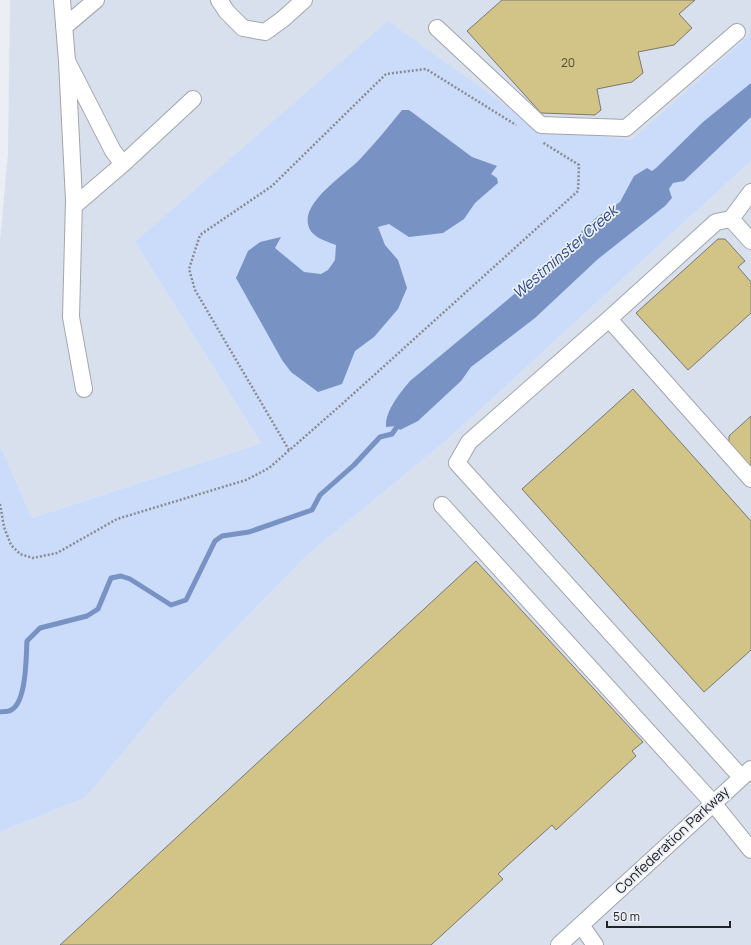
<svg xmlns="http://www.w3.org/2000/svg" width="751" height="945" font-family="Manrope,sans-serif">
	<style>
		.built { fill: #d9e0ed }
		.green { fill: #cbdcfa }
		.water { fill: #7792c3 }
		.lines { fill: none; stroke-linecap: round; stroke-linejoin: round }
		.stream { stroke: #7792c3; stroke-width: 5 }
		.building { fill: #d2c387; stroke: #797771 }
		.minor-casing { stroke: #a2a5ab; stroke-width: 18 }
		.path { stroke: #898b90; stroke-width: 2.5; stroke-dasharray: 2 2; stroke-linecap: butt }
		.minor { stroke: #fff; stroke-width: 16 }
		.labels { text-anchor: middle; stroke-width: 3.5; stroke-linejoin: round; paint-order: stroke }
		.number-label { font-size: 12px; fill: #4d4a3e }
		.street-label { font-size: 14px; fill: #212225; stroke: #ebeef5 }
		.water-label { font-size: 15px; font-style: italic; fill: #274683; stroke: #ebeef5 }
	</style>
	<rect width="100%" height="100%" fill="#ebeef5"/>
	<path class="built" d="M10,0H751V35H749L631,140L537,128L135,242L261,443L32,518L0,445V242L8,152Z
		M751,161V945H0V832L85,798L164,703L306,556L447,440Z"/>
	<path class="green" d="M388,21L537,128L631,140L749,35H751V161L447,440L306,556L164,703L85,798L0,832V445L32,518L261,443L135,242Z"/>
	<path class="water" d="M751,83V117L684,181L673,183L669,189L672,198L665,206L598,259L535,318L471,367L461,381L418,421L400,430L396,426L386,427C385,411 400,393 410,381L518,291L597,217L620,202L634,176L647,168L652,171L656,168L703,122Z
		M402,110H409L472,157L497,166L491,174L497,178L498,183L475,203L464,219L443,233L409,237L389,224L378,227L385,245L398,260L407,288L398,309L374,337L355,351L342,384L318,392L291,372L282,360L236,278L248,251L260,242L281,237L275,248L304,272L321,274L328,270L335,260L336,245C326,241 310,237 308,224C303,200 348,173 362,157C376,142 389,126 402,110Z"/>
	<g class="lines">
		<path class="stream" d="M0,712C3,711 7,712 9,711C27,706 26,656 27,641L40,628L87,616L98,609L111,578L121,576L130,579L171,605L186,600L215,541L222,536L249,532L312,510L320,495L354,465L380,437L392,434L401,421"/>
	</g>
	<path class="building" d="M502,0H695L679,14L692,28L674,45L638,52L643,73L632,82L597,89L601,110L595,115L541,113L467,31Z
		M718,239H725L745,261L738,267L751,282V313L688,370L636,313Z
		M633,389L751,521V650L704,692L522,489Z
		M751,416V467L729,443V436Z
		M476,561L643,742L632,751L636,756L556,830L552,825L498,874L503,879L431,945H60Z"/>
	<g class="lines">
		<defs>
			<path id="minor" d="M62,0L67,61L113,151L123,164L193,99
				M219,0L227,12L243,28L265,32L283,19L304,0
				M64,27L96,0
				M437,28L541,125L626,128L737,32
				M67,61L74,200L71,317L84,389
				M74,206L123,164
				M731,219L751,241
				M609,319L751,479
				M442,505L713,803L751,850
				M741,777L457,463L469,442L609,319L716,222L731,219L751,192
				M581,925L595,945
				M559,945L751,769"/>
		</defs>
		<use href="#minor" class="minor-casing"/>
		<path class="path" d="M289,450L195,290L189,269L200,235L272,186L386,74L426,69L516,125
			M0,504L4,527L11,545L20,554L33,558L57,553L117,519L246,480L269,468L341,405L578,191L579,165L542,142"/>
		<use href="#minor" class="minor"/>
	</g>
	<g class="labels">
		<g class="number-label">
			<text x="568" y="67">20</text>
		</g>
		<g class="street-label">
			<text transform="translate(672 840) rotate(-43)" y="5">Confederation Parkway</text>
		</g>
		<g class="water-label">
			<text transform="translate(565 252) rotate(-41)" y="5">Westminster Creek</text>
		</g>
	</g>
	<path d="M607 921v6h123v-6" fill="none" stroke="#212225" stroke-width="2"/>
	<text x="613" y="921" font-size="12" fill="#212225" stroke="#ebeef5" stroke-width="3" paint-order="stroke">50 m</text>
</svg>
